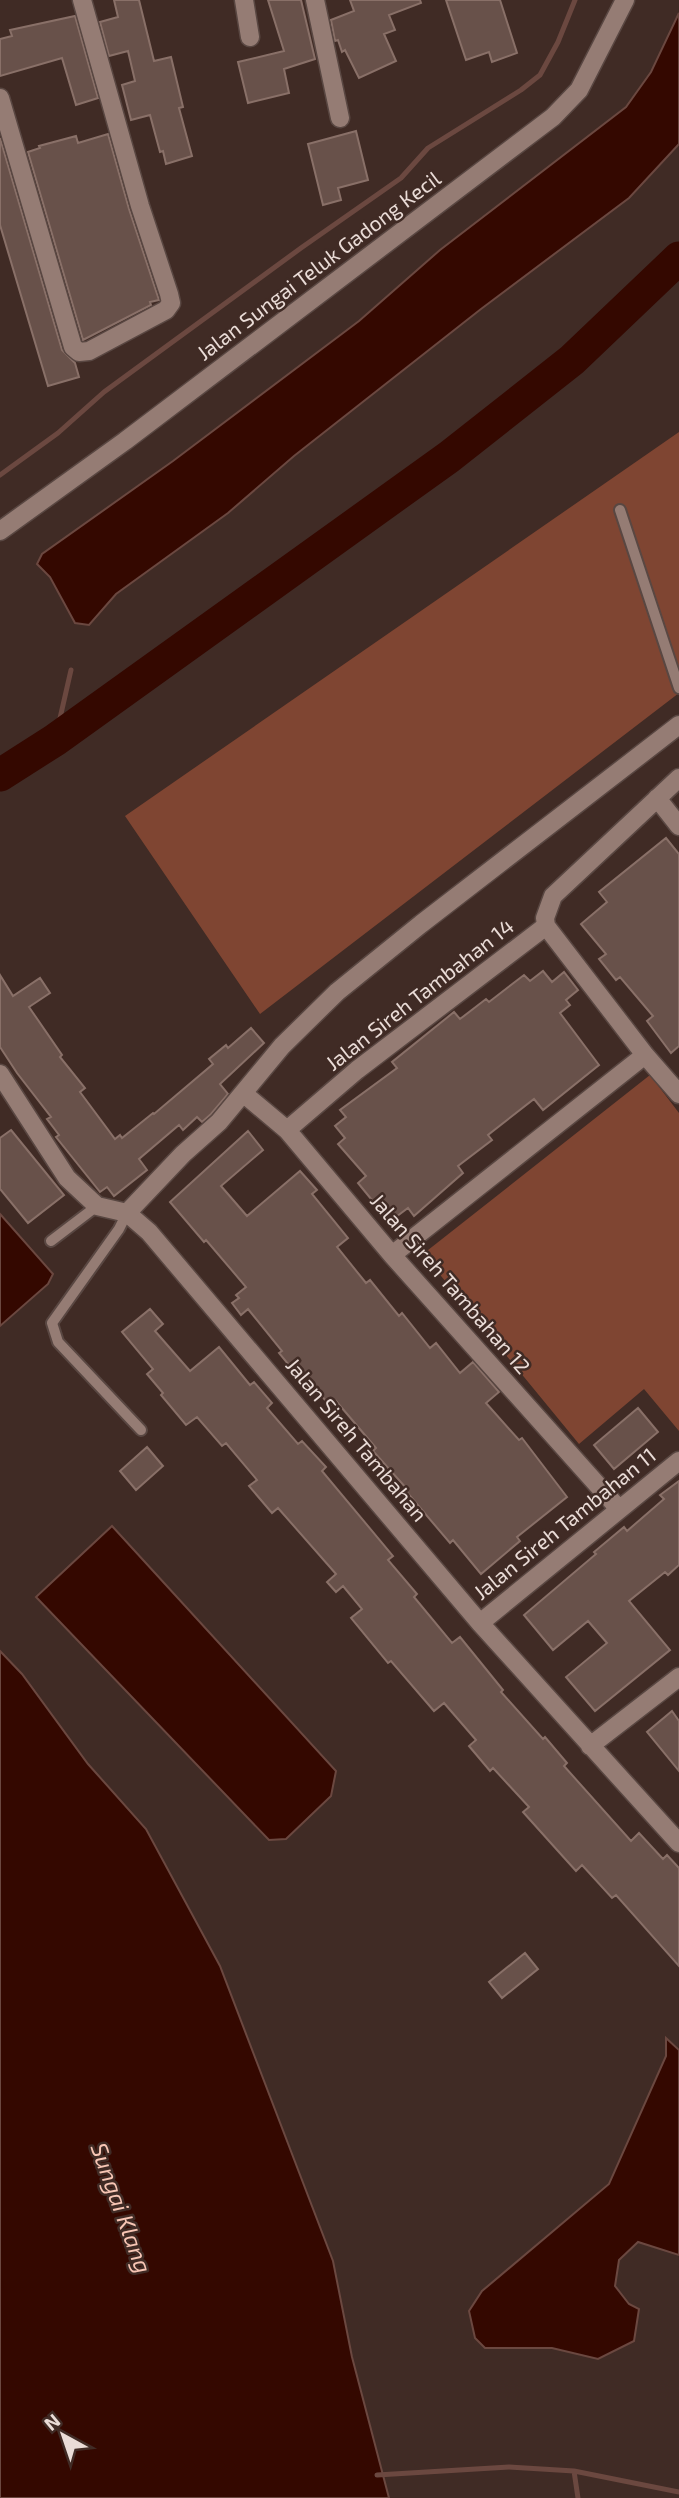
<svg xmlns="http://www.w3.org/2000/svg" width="679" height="2498" font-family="'Exo 2',sans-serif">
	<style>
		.green { fill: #7f4532 }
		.water { fill: #340800; stroke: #6b4840; stroke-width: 2 }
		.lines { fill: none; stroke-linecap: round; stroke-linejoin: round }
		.stream { stroke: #6b4840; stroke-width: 5 }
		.river { stroke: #340800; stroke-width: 33 }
		.building { fill: #68514a; stroke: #897068; stroke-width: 2 }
		.lane-casing { stroke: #594742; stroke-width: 14 }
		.street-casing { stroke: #594742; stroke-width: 21 }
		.lane { stroke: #957c74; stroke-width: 10 }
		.street { stroke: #957c74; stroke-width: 18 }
		.labels { text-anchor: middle; stroke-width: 5; stroke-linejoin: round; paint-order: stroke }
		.street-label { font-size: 21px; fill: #eadcd7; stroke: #402b25 }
		.water-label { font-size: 23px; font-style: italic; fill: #f7c5b4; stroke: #402b25 }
	</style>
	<rect width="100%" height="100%" fill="#402b25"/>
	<path class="green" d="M679,432V693L260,1014L125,816Z
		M650,1075L679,1113V1431L644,1389L579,1444L423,1254Z"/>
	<path class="water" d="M679,13V144L629,198L481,309L294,456L228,513L116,594L89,625L75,623L50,577L37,564L42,554L173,461L359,321L440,250L626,107L651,72Z
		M0,1214L53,1274L48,1284L0,1326Z
		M112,1526L336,1771L331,1796L286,1839L269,1840L36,1597Z
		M0,1651L22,1674L88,1764L146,1829L220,1966L333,2261L352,2357L389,2498H0Z
		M666,2038L679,2050V2255L638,2242L619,2260L615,2286L629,2304L639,2309L634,2341L598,2359L552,2348H485L475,2338L469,2311L482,2291L609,2184L666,2056Z"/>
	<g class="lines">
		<path class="stream" d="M0,475L58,433L104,392L301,248L401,178L428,148L521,90L540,75L558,42L575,0
			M55,740L71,670
			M574,2471L578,2498
			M377,2475L509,2467L574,2471L679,2492"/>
		<path class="river" d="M0,775L55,740L449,457L572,360L679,258"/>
	</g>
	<path class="building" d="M114,0H139L154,61L171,57L183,107L179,108L192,156L166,164L163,151L160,152L150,115L131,120L122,85L135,81L128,51L109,56L100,22L118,17Z
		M268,0H301L315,59L284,69L289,93L248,103L238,62L284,51Z
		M350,0H420L421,3L389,15L395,30L384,34L396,61L359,78L345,50L342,52L338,40L335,41L331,20L354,11Z
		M446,0H500L517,53L492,62L489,52L466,60Z
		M75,16L98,98L76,105L62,58L0,76V39L12,36L10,30Z
		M356,131L368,180L338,188L341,200L323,205L308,144Z
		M108,134L129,209L159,300L150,302L151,305L83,340L28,152L40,148L39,146L76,136L78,143Z
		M0,138L62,350L75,363L79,377L48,386L0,225Z
		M666,838L679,854V1046L671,1053L647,1021L653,1016L620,977L616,980L599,959L606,954L581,924L607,902L599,892Z
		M543,971L552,982L564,972L578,990L566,1000L570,1005L560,1013L599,1065L543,1110L534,1099L488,1135L492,1140L458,1166L463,1173L414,1216L408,1208L396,1217L382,1200L376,1205L358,1183L366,1176L338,1144L345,1138L335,1126L346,1117L340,1110L397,1068L392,1062L454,1012L460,1019L486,999L489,1002L524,975L530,981Z
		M0,975L13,996L40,978L50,993L29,1007L62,1055L60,1057L85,1088L80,1092L115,1139L120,1135L122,1138L153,1113L154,1114L213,1064L209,1059L226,1045L228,1048L251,1028L264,1043L220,1084L228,1094L211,1114L202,1122L197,1117L183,1130L179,1125L139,1159L147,1170L114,1196L107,1187L100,1192L56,1137L59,1135L47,1119L51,1117L17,1073L0,1047Z
		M11,1130L64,1195L28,1223L0,1189V1138Z
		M248,1131L263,1150L221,1186L247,1216L300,1171L317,1190L312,1194L348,1238L337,1247L366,1283L370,1280L399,1316L402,1313L430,1348L436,1343L460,1373L473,1362L499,1392L486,1403L519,1440L522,1438L567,1497L517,1537L520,1541L481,1574L453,1540L450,1543L405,1490L407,1489L373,1451L376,1448L336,1401L330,1406L311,1383L307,1387L279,1353L282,1351L248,1309L241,1315L232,1303L239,1298L236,1295L246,1287L206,1240L204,1242L170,1202Z
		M150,1309L163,1324L155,1331L190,1371L219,1347L250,1385L254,1382L272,1403L267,1408L298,1444L302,1441L326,1467L322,1471L393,1556L388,1560L417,1594L414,1597L452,1643L460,1637L503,1690L501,1692L543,1739L545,1737L567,1763L564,1766L631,1841L639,1833L663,1859L667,1855L679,1868V1966L616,1895L612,1898L582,1865L576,1871L549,1841L523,1812L529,1807L493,1768L490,1771L469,1746L476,1740L444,1703L434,1711L391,1661L388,1663L351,1618L362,1609L343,1586L336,1592L327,1582L336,1574L278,1508L272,1513L249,1486L257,1480L226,1443L222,1446L197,1417L186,1425L161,1395L163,1393L147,1374L153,1369L122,1332Z
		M638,1408L658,1432L614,1469L594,1445Z
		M147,1447L163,1466L136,1490L120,1471Z
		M679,1481V1565L668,1575L665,1572L629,1601L670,1650L595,1711L566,1677L607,1643L588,1621L553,1650L524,1615L596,1554L594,1552L624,1527L627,1531L664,1499L660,1495Z
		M672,1711L679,1721V1771L647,1732Z
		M525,1953L538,1969L502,1998L489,1982Z"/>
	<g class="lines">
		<defs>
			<path id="lane" d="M620,510L679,688
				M127,1213L119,1229L52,1323L58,1342L141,1430
				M51,1241L97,1206"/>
			<path id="street" d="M244,0L250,37
				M315,0L340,118
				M0,98L73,347L79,352L89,351L166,310L171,303L169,294L140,206L82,0
				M0,531L125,441L553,117L579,90L625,0
				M657,798L679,826
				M546,926L645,1055L679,1094
				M546,926L545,918L553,896L679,778
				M0,1074L67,1178L97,1206L127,1213L149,1232L480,1623L679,1843
				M243,1093L287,1130L392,1255L619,1509
				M287,1130L357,1070L546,926
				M127,1213L183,1154L219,1122L282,1046L337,992L421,924L679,725
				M392,1255L645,1055
				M480,1623L679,1461
				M590,1746L679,1677"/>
		</defs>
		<use href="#lane" class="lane-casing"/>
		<use href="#street" class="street-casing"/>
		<use href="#lane" class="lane"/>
		<use href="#street" class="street"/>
	</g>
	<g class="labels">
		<g class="street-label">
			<text transform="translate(319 266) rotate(-37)" y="7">Jalan Sungai Teluk Gadong Kecil</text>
			<text transform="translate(420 995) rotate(-38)" y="7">Jalan Sireh Tambahan 14</text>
			<text transform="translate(450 1284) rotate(49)" y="7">Jalan Sireh Tambahan 12</text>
			<text transform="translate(356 1440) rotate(50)" y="7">Jalan Sireh Tambahan</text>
			<text transform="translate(565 1524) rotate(-39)" y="7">Jalan Sireh Tambahan 11</text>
		</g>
		<g class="water-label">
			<text transform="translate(121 2208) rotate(70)" y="8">Sungai Klang</text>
		</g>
	</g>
	<g transform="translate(63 2435) rotate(320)" stroke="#402b25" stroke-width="5" paint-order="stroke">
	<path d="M0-5L12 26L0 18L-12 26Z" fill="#eadcd7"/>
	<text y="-10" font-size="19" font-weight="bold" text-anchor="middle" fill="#eadcd7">N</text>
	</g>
</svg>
